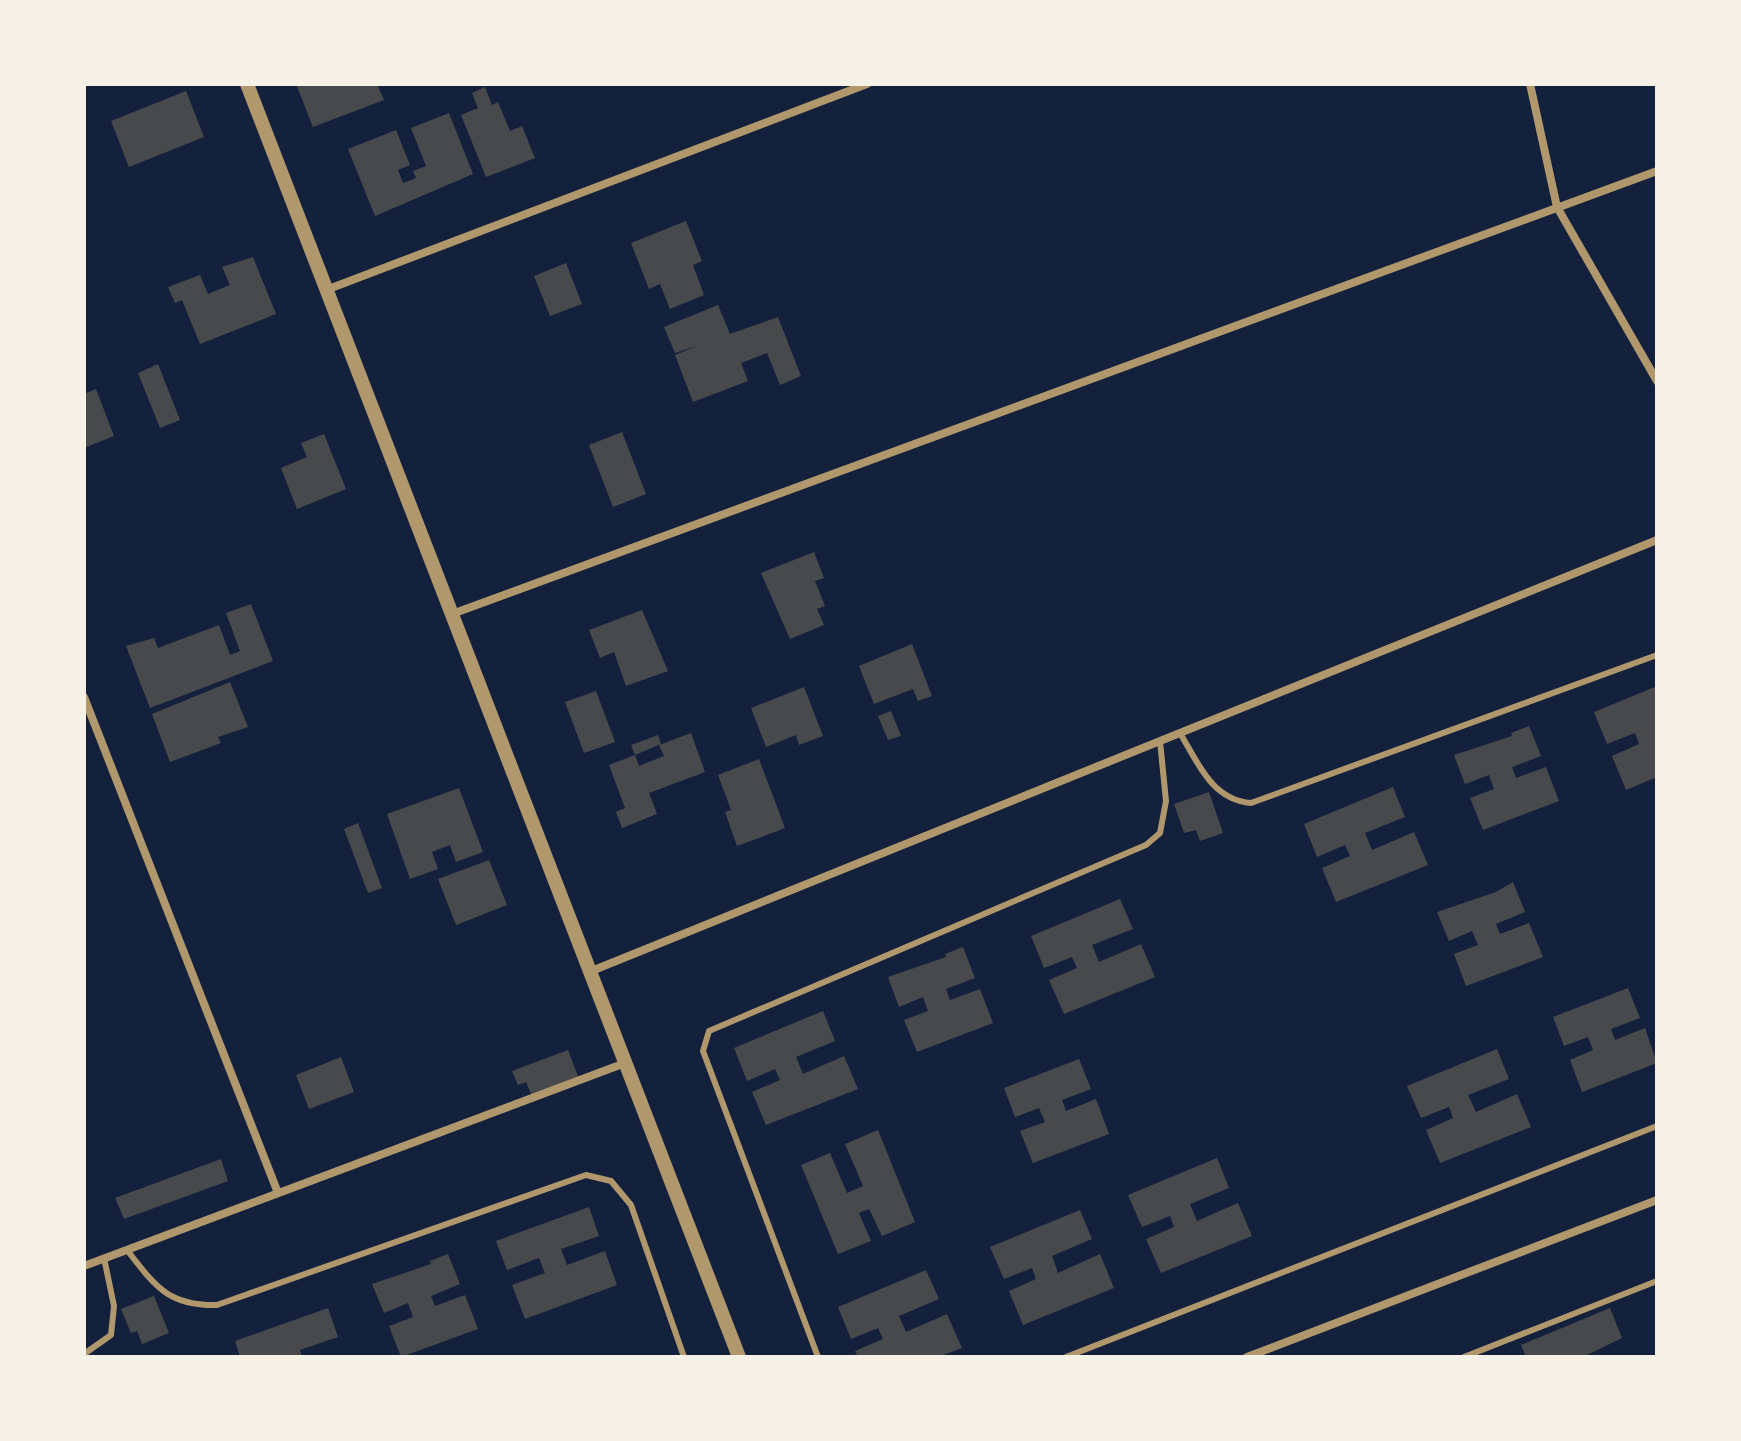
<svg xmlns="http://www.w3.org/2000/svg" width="1741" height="1441" font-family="Raleway,sans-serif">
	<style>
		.building { fill: #48494c }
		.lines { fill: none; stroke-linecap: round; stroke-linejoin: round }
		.service { stroke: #b1986c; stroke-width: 6 }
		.minor { stroke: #b1986c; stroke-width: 8 }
		.tertiary { stroke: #b1986c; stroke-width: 14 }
	</style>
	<rect width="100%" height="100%" fill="#14213d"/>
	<path class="building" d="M296,84H377L384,100L313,127Z
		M485,87L492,105L498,102L510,131L522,126L535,158L486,177L461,115L478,108L472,93Z
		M186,91L204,137L129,167L111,121Z
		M449,113L473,174L375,216L348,149L396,130L410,165L398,170L403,183L416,178L413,171L426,166L411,128Z
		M686,221L702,261L693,265L704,295L670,309L660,284L649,289L631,243Z
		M253,257L276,314L200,344L182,300L175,303L168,287L200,275L208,294L230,285L222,267Z
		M566,263L582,304L550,316L534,276Z
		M718,305L730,334L778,317L801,376L780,385L767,353L741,363L748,381L693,402L675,355L697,346L675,353L664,327Z
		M158,364L180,420L160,428L138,373Z
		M96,389L114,436L84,448V394Z
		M622,432L646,494L613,507L589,445Z
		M324,434L346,489L297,509L281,468L307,457L301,443Z
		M814,552L824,578L815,581L825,606L817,609L824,625L790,639L761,573Z
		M251,604L273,661L150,708L126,646L154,638L158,648L219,625L230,655L240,651L226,613Z
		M642,610L668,671L626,686L614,652L600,658L589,630Z
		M912,644L932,696L918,701L913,689L874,704L859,666Z
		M230,682L248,727L218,737L221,743L170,762L152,714Z
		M1657,686V777L1626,790L1612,756L1639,744L1635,733L1607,744L1594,712Z
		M804,687L823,736L799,745L796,735L766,747L751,708Z
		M596,691L615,742L584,753L565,702Z
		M891,711L901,736L888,740L878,716Z
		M1529,726L1541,756L1512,767L1516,778L1546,767L1559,801L1483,830L1470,798L1494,789L1489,775L1465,784L1454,755L1512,736L1511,733Z
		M691,733L705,772L649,793L657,814L622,828L616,812L625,808L609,765L635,755L639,766L664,756L659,745Z
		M658,735L661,744L635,755L631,745Z
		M759,759L785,828L737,846L725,812L731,810L718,775Z
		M1393,787L1405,817L1365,833L1372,850L1414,832L1428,865L1336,902L1322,868L1350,856L1345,845L1317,857L1304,824Z
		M459,788L483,852L456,862L450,845L432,852L438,869L410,879L387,814Z
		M1209,792L1223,833L1200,841L1196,830L1184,833L1174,804Z
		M358,823L382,888L368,893L344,829Z
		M489,860L507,905L456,925L438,879Z
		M1513,882L1525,912L1496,924L1500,934L1529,923L1543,957L1466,986L1454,954L1478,945L1472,931L1449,941L1437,912L1496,892Z
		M1120,899L1133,929L1092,945L1099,962L1141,944L1155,977L1064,1014L1049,980L1077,968L1072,957L1044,968L1031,936Z
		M963,947L975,978L946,989L950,1000L980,989L993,1023L917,1052L904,1020L928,1011L923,997L899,1007L888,977L946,957L945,954Z
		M1628,988L1640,1018L1611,1029L1615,1040L1645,1028L1657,1063L1582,1092L1570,1060L1593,1050L1588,1037L1564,1046L1553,1017Z
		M823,1011L835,1041L796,1057L803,1074L844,1056L858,1089L766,1125L752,1092L780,1080L775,1069L747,1081L734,1048Z
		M1497,1049L1509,1079L1468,1095L1476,1112L1517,1094L1531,1127L1440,1163L1426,1130L1453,1118L1449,1107L1421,1118L1407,1086Z
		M568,1050L579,1079L532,1096L526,1082L518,1085L512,1071Z
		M341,1057L354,1092L309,1109L296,1075Z
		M1079,1059L1091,1089L1062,1100L1066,1111L1096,1099L1109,1134L1033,1163L1020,1131L1045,1122L1039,1108L1015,1117L1004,1088Z
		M878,1130L915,1222L882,1236L869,1209L859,1213L871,1241L838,1254L801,1165L830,1153L847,1193L863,1186L845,1144Z
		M1217,1158L1229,1188L1190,1204L1197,1221L1238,1203L1252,1236L1161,1273L1146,1239L1174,1227L1170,1216L1142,1227L1128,1195Z
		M221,1159L228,1181L124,1219L115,1198Z
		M589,1207L599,1236L561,1249L567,1265L605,1251L617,1285L525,1319L512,1285L545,1273L539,1258L507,1270L496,1241Z
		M1080,1210L1092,1239L1052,1256L1058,1273L1100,1254L1114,1288L1023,1325L1009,1291L1036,1279L1032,1268L1004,1279L990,1247Z
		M448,1254L460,1284L431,1296L435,1306L465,1295L478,1329L401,1357L389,1326L413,1317L408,1303L384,1313L372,1284L431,1264L430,1261Z
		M926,1270L939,1299L899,1316L906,1332L947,1314L962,1348L938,1357H858L855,1351L883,1339L878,1328L851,1339L838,1307Z
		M154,1296L169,1333L142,1344L137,1331L131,1333L121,1309Z
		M328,1308L338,1337L300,1350L302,1357H240L235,1341Z
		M1610,1308L1622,1338L1583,1357H1526L1521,1345Z"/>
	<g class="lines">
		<path class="service" d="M1180,733C1198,763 1212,800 1251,803L1657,655
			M127,1250C155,1286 168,1306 217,1305L586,1175L611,1181L631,1205L684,1357
			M84,1354L111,1335L114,1306L104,1258
			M818,1357L703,1051L709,1031L1146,845L1160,833L1166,801L1160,741
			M1066,1357L1657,1126
			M1464,1357L1657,1281"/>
		<path class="minor" d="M1530,84L1557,207L1657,381
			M326,290L867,84
			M452,614L1657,171
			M84,697L278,1193
			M589,972L1657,540
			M84,1266L625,1063
			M1247,1357L1657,1200"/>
		<path class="tertiary" d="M247,84L739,1357"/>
	</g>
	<rect width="1741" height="1441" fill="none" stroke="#f6f1e7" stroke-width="172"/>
</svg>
